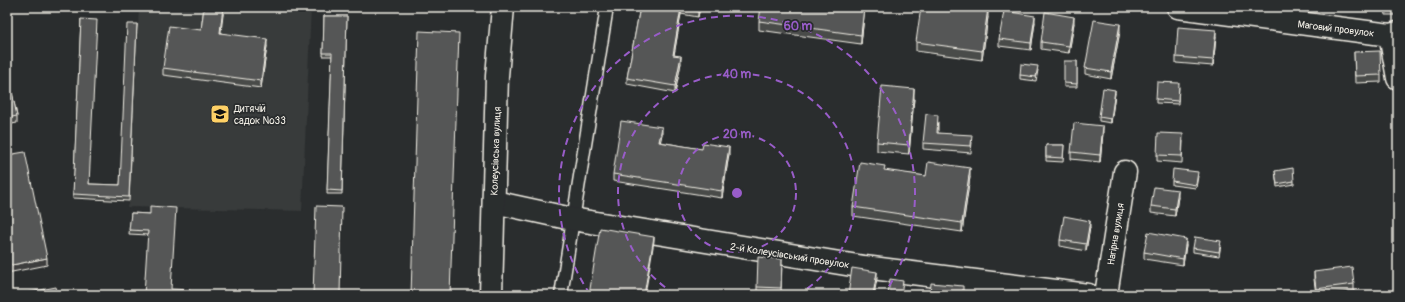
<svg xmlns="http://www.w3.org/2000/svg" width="1405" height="302" font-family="Pangolin,sans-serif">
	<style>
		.built { fill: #373a3a }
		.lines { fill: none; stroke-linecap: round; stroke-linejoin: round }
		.service-casing { stroke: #f4f1e8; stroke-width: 15 }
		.minor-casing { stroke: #f4f1e8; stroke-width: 25 }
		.tertiary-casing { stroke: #f4f1e8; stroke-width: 25 }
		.service { stroke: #2a2d2e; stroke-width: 12 }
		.minor { stroke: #2a2d2e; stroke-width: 22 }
		.tertiary { stroke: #2a2d2e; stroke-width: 22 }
		.wall { fill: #494b4a; stroke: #f4f1e8 }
		.shaded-wall { fill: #3c3d3c; stroke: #f4f1e8 }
		.building { fill: #555756; stroke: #f4f1e8 }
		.ring { fill: none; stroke: #995dc9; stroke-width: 2; stroke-dasharray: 7 5 }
		.labels { text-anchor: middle; stroke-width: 3.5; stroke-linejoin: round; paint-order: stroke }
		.street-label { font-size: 10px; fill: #f4f1e8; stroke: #2a2d2e }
		.poi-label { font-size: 10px; fill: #f4f1e8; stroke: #2a2d2e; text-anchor: start }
		.centre { fill: #995dc9; stroke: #2a2d2e; stroke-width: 2 }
		.ring-label { font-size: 12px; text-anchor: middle; font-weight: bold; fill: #995dc9; stroke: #2a2d2e; stroke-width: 3.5; stroke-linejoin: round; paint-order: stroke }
	</style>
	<rect width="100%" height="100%" fill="#2a2d2e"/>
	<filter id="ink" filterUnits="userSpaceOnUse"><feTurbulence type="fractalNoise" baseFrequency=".025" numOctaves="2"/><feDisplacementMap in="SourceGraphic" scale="8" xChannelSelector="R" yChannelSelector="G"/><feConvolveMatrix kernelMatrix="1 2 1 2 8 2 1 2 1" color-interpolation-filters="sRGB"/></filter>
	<g filter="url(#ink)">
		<path class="built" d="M139,7H311L302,211L127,207L129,201Z"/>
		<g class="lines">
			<defs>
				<path id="service" d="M561,295L607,7"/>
				<path id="minor" d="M1178,7L1390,35L1398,33
					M1390,35L1398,78
					M494,202L572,219L864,267L1088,295
					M1106,295L1125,172"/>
				<path id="tertiary" d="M491,295L497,76L503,7"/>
			</defs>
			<use href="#service" class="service-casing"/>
			<use href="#minor" class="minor-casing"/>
			<use href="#tertiary" class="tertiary-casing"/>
			<use href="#service" class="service"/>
			<use href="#minor" class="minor"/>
			<use href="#tertiary" class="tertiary"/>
		</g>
		<path class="wall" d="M204,7H224L220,33L267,46L261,88L163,75V68L201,30Z
			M640,7H700L698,17L681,14L674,55L681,63L675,93L627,84V78Z
			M865,7L861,44L759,30V21Z
			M1385,7L1398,11V15H1386Z
			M324,16H347L342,194H327L332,56H323Z
			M988,17L982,60L916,51V42Z
			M81,19L89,184L120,185L137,24L129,201L73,198Z
			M1035,22L1031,50L999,46V39Z
			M1074,23L1069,53L1041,49V42Z
			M1120,31L1111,79L1085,74V68Z
			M1216,37L1213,66L1176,63V57Z
			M1354,52L1381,75V82L1355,83Z
			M1077,61V87H1064V83Z
			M7,69L17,116V123L7,125Z
			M1038,70L1036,81L1020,79V75Z
			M1179,87L1178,104L1156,103V99Z
			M1115,93L1111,123L1099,121V117Z
			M914,98L909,154L877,151V142Z
			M938,122V133L972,142L971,153L923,149V143Z
			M1103,133L1100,162L1071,159V152Z
			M662,134L660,142L729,154L722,198L613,181V174Z
			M1183,141L1182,163L1157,161V155Z
			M1046,145H1064L1063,162L1046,161Z
			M885,171L926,176L970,177L962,232L853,216V207Z
			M1275,171L1294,181V184L1277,187Z
			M1198,176L1196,188L1172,185V181Z
			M1178,197L1175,216L1151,213V206Z
			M131,213L150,214L148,235L129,234Z
			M1090,227L1086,251L1060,246V240Z
			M1186,245L1183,265L1144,259V252Z
			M1221,245L1219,256L1193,252V248Z
			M782,259L781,295L757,294V287Z
			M1314,272L1354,284V291L1324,295H1316L1314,279Z"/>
		<path class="shaded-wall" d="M223,7H224L220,40V33Z
			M699,7H700L698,17V11Z
			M864,7H865L861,44V35Z
			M681,8V14L673,61V55Z
			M988,8V17L982,60V51Z
			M1035,16V22L1031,50V43Z
			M1074,17V23L1069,53V46Z
			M1120,24V31L1111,79V72Z
			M1216,30V37L1213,66V60Z
			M267,39V46L261,88V81Z
			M681,56V63L675,93V86Z
			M914,89V98L909,154V145Z
			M1115,90V93L1111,123V119Z
			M1103,126V133L1100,162V155Z
			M662,127V134L659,149V142Z
			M729,147V154L722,198V191Z
			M970,168V177L962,232V223Z
			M1178,190V197L1175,216V209Z
			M1090,221V227L1086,251V244Z
			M654,237V241L645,295H644Z
			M1186,239V245L1183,265V259Z
			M47,258V265L7,273V266Z
			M877,272V279L874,295H873Z"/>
		<path class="building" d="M204,7H223L220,33L267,39L261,81L163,68L169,26L201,30Z
			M640,7H699L698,11L681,8L673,55L681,56L675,86L627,78Z
			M761,7H864L861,35L759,21Z
			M921,7H980L988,8L982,51L916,42Z
			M1385,7H1398V11H1386Z
			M1004,11L1035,16L1031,43L999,39Z
			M1045,12L1074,17L1069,46L1041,42Z
			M324,16H347L342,191L327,190L332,53H323Z
			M81,19L97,20L89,184L120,185L127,24H137L129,197L73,194Z
			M1094,20L1120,24L1111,72L1085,68Z
			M1178,27L1216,30L1213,60L1176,57Z
			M419,31L459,33L450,295H411Z
			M1380,51L1381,75L1355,76L1354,52Z
			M1064,61H1077V84L1064,83Z
			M1021,64L1038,66L1036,77L1020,75Z
			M7,69L17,116L7,118Z
			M1157,82L1179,83L1178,101L1156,99Z
			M882,86L914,89L909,145L877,142Z
			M1103,88L1115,90L1111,119L1099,117Z
			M926,114L938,115L937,133L972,135L971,146L923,143Z
			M621,121L662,127L659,142L702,149L703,143L729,147L722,191L613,174Z
			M1074,123L1103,126L1100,155L1071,152Z
			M1158,133L1183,134L1182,156L1157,155Z
			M1046,145H1064L1063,158L1046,157Z
			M25,152L47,258L7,266V155Z
			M860,162L885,166L884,170L926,176L928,162L970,168L962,223L853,207Z
			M1293,168L1294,181L1277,184L1275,171Z
			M1173,169L1198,172L1196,185L1172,181Z
			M1154,187L1178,190L1175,209L1151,206Z
			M150,206L176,208L171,289L190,290V295H144L148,231L129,230L131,213L150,214Z
			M316,206L342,207L340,295H313Z
			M1064,216L1090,221L1086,244L1060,240Z
			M600,228L654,237L644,295H589Z
			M1148,232L1186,239L1183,259L1144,252Z
			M1195,237L1221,241L1219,252L1193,248Z
			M758,257L782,259L781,288L757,287Z
			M1352,267L1354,284L1316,289L1314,272Z
			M852,268L877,272L873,295H848Z
			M890,279L903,281L901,295H888Z
			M931,283L963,286V295H930Z
			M56,287L58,295H20V294Z"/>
	</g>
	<g class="ring">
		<circle cx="737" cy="193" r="59"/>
		<path d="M675 294A119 119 0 1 1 799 294"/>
		<path d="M590 294A178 178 0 1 1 884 294"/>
	</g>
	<defs>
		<symbol id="school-square" viewBox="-11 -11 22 22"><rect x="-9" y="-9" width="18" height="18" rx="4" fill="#ffd166" stroke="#2a2d2e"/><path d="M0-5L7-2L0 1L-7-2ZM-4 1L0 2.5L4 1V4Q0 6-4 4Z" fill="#111"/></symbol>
	</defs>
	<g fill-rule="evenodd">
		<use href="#school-square" x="209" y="103" width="22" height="22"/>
	</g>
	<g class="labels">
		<g class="street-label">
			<text transform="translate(1336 28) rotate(7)" y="4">Маговий провулок</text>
			<text transform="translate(495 151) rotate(-88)" y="4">Колеусівська вулиця</text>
			<text transform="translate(1115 234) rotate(-81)" y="4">Нагірна вулиця</text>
			<text transform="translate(790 255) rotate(9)" y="4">2-й Колеусівський провулок</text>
		</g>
		<g class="poi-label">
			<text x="234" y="112">Дитячій<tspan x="234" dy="12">садок №33</tspan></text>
		</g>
	</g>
	<circle cx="737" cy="193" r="6" class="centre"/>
	<g class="ring-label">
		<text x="798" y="30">60 m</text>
		<text x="737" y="78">40 m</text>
		<text x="737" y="138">20 m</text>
	</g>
	<rect width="1405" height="302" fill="none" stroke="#2a2d2e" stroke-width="24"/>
	<rect x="12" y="12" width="1381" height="278" fill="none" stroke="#f4f1e8" stroke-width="1.5" filter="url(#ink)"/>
</svg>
